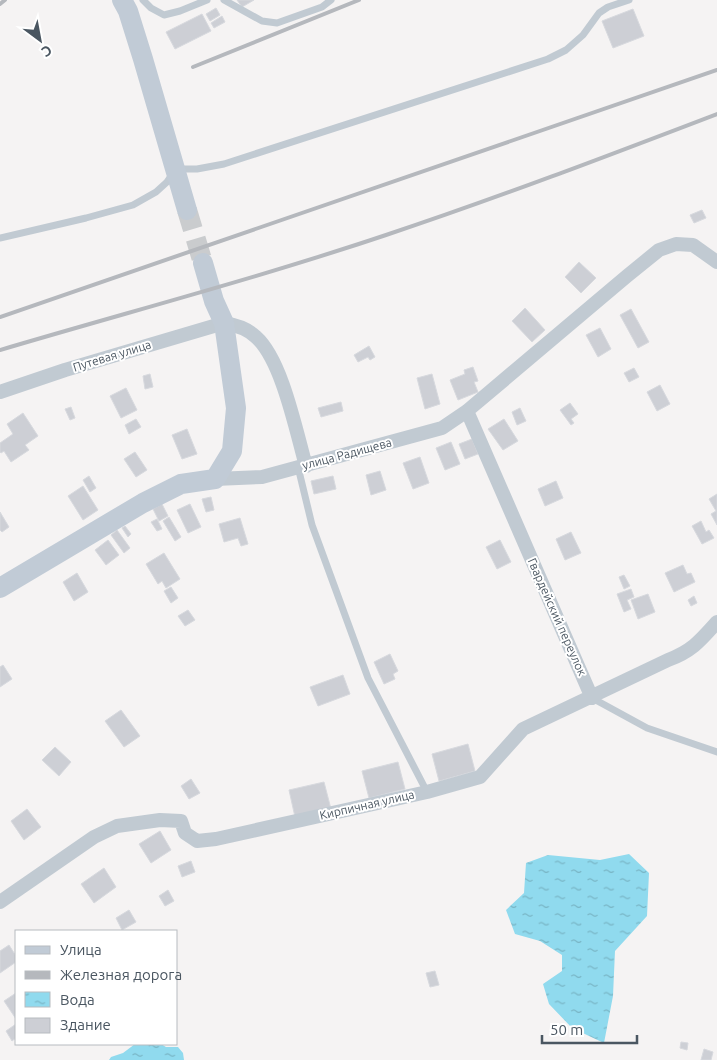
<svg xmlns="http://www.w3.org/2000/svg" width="717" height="1060" font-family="Ubuntu,sans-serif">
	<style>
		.water { fill: url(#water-ripples) }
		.building { fill: #cdcfd5; stroke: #d7d9de }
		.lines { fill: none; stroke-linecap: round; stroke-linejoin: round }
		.secondary-tunnel { stroke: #caccce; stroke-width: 20; stroke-dasharray: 20 10; stroke-linecap: butt }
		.lane { stroke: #c1cad2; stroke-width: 7 }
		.street { stroke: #c1cad2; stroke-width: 14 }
		.secondary { stroke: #c1cbd6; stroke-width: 20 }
		.rail { stroke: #b5b8bd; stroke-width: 4 }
		.labels { text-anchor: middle; stroke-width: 4; stroke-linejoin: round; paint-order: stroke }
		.street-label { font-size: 12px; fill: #4a5661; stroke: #fff }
	</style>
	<defs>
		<pattern id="water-ripples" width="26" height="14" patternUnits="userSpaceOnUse" patternTransform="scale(1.25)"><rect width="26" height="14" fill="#90daee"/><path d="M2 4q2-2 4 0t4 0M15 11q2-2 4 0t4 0" fill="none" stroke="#78b4c4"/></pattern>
	</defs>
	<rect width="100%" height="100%" fill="#f5f3f3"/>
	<path class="water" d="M629,854L649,873L647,916L615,951L613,996L604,1043L572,1028L549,1004L543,984L562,971V955L540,941L515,934L506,910L524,893L526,863L548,855L600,860Z
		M135,1044H161L166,1047H178L183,1053L184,1060H109L111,1057L123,1053Z"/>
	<path class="building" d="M237,0H254L242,7Z
		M216,8L220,15L210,21L206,14Z
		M633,9L644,36L613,48L602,21Z
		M202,14L211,31L175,49L166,32Z
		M222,16L225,22L214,28L211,23Z
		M702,210L706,218L694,223L690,215Z
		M579,262L596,278L581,293L565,277Z
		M525,308L545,330L532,342L512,321Z
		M631,309L649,342L638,348L620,315Z
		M600,328L611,349L598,357L586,335Z
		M369,346L375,357L370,360L368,357L358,362L354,355Z
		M473,367L478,381L474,382L478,392L458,400L450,380L465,374L464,370Z
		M634,368L639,377L629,382L624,373Z
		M150,374L153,387L145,389L143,376Z
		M432,374L440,404L425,409L417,378Z
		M660,385L670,404L657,411L647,392Z
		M126,388L137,410L121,418L110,396Z
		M341,402L343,411L321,417L318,408Z
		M570,403L578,414L571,419L574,423L571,425L560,410Z
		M71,407L75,418L70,420L65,409Z
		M520,408L526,421L517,425L512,412Z
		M23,413L38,436L25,445L29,450L11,462L4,451L1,453L0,452V443L13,434L7,424Z
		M136,419L141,427L129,434L125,425Z
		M504,419L518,441L503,450L488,429Z
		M187,429L197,454L182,459L172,435Z
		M472,439L478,454L465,459L459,444Z
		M451,442L460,464L445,470L436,448Z
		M135,452L147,470L136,477L124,459Z
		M420,457L429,483L413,489L403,463Z
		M380,471L386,490L371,495L366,475Z
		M89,476L96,488L90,492L83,480Z
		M333,476L336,489L314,494L311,481Z
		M556,481L563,498L545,506L538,489Z
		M83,486L98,510L83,520L68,496Z
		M717,494V525L711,514L716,511L709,499Z
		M211,497L214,510L206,512L202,499Z
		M162,504L168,516L159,521L153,509Z
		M190,504L201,527L188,533L177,510Z
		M0,512L9,527L2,532L0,530Z
		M169,517L181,537L175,541L163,521Z
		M240,518L248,544L241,546L238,538L224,542L219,524Z
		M157,519L162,529L157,531L151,522Z
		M701,521L706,532L709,530L714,538L702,544L692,526Z
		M125,526L131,534L128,537L122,528Z
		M117,530L130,548L124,553L111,535Z
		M571,532L581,553L565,560L556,539Z
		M108,540L119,555L106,565L95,550Z
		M500,540L511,562L497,569L486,547Z
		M164,553L180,579L166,588L162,581L158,584L146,564Z
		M683,565L687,574L691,573L695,582L674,592L665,573Z
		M77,573L88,592L74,601L63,582Z
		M624,575L630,586L624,589L619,577Z
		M171,587L178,598L171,603L164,591Z
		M631,589L634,597L627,600L631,609L624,612L617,594Z
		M648,594L655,612L638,619L631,600Z
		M694,596L697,603L691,606L688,600Z
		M188,610L195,620L185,626L178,616Z
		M390,654L398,671L393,674L395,679L384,684L374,662Z
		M3,665L12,679L0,687V667Z
		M343,675L350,694L318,706L310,687Z
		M121,710L140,736L124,747L105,721Z
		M468,744L475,771L439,781L432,754Z
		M55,747L71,762L59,776L42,760Z
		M398,762L405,789L369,798L362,771Z
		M191,779L200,793L189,799L181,786Z
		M324,782L331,809L295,817L289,790Z
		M27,809L41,827L24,840L11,821Z
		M160,831L171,850L151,863L139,844Z
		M191,861L195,872L182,877L178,866Z
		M104,868L116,887L94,903L81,884Z
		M168,890L174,901L165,906L159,896Z
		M129,910L136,922L122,930L116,918Z
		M9,945L16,956V962L0,973V951Z
		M435,971L439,985L430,987L426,973Z
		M16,993V1019L4,1001Z
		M16,1024V1038L12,1041L6,1031Z
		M681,1042L688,1043L687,1050L680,1048Z
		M704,1049L713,1052L711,1060H701Z"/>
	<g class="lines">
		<path class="secondary-tunnel" d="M187,210L203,263"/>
		<path class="lane" d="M143,0L151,8L164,15L180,11L207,0
			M224,0L262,21L277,23L322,7L331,0
			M0,238L86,218L133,205L156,192L167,182L176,169H197L224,164L548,59L566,50L583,35L599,13L608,7L629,0
			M298,467L312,525L368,678L427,792
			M592,698L647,728L717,752"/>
		<path class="street" d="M0,392L65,370L224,323C236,325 247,328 256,337C282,360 296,431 306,466
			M467,411L592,698
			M215,479L262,477L442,428L467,411L627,276L659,250L676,244L693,245L717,262
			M0,902L94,837L117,826L160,820L181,821L185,833L197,841L216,839L427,792L480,777L523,729L668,660C692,651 700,641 717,622"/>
		<path class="secondary" d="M122,0L128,11L143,59L187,210
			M0,588L143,503L181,484L215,479L232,451L236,408L224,323L214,301L203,263"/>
		<path class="rail" d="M0,4L5,0
			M193,67L359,0
			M0,317L717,70
			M0,350C128,312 258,278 386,235C497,198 607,156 717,114"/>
	</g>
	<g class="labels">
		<g class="street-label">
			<text transform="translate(112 356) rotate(-17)" y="4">Путевая улица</text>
			<text transform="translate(347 454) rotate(-15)" y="4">улица Радищева</text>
			<text transform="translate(557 617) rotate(66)" y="4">Гвардейский переулок</text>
			<text transform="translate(367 805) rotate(-13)" y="4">Кирпичная улица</text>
		</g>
	</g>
	<rect x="15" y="930" width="162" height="115" fill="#ffffff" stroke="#b7bbc0"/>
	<rect x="25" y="946" width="25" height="8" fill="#c1cbd6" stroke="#b7bbc0"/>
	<text x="60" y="955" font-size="15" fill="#4a5661">Улица</text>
	<rect x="25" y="971" width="25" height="8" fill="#b5b8bd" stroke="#b7bbc0"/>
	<text x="60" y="980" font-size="15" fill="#4a5661">Железная дорога</text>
	<rect x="25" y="992" width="25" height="15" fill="url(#water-ripples)" stroke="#b7bbc0"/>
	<text x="60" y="1005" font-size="15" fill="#4a5661">Вода</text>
	<rect x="25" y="1018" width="25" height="15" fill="#cdcfd5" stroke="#b7bbc0"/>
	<text x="60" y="1030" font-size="15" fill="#4a5661">Здание</text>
	<g transform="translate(40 40) rotate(148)" stroke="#ffffff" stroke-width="4" paint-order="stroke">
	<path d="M0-4L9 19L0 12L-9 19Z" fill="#4a5661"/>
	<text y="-8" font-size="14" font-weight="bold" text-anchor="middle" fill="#4a5661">С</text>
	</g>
	<path d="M542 1035v8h95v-8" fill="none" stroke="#4a5661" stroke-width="2.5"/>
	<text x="550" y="1035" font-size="15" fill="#4a5661" stroke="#ffffff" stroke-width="4" paint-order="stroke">50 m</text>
</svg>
